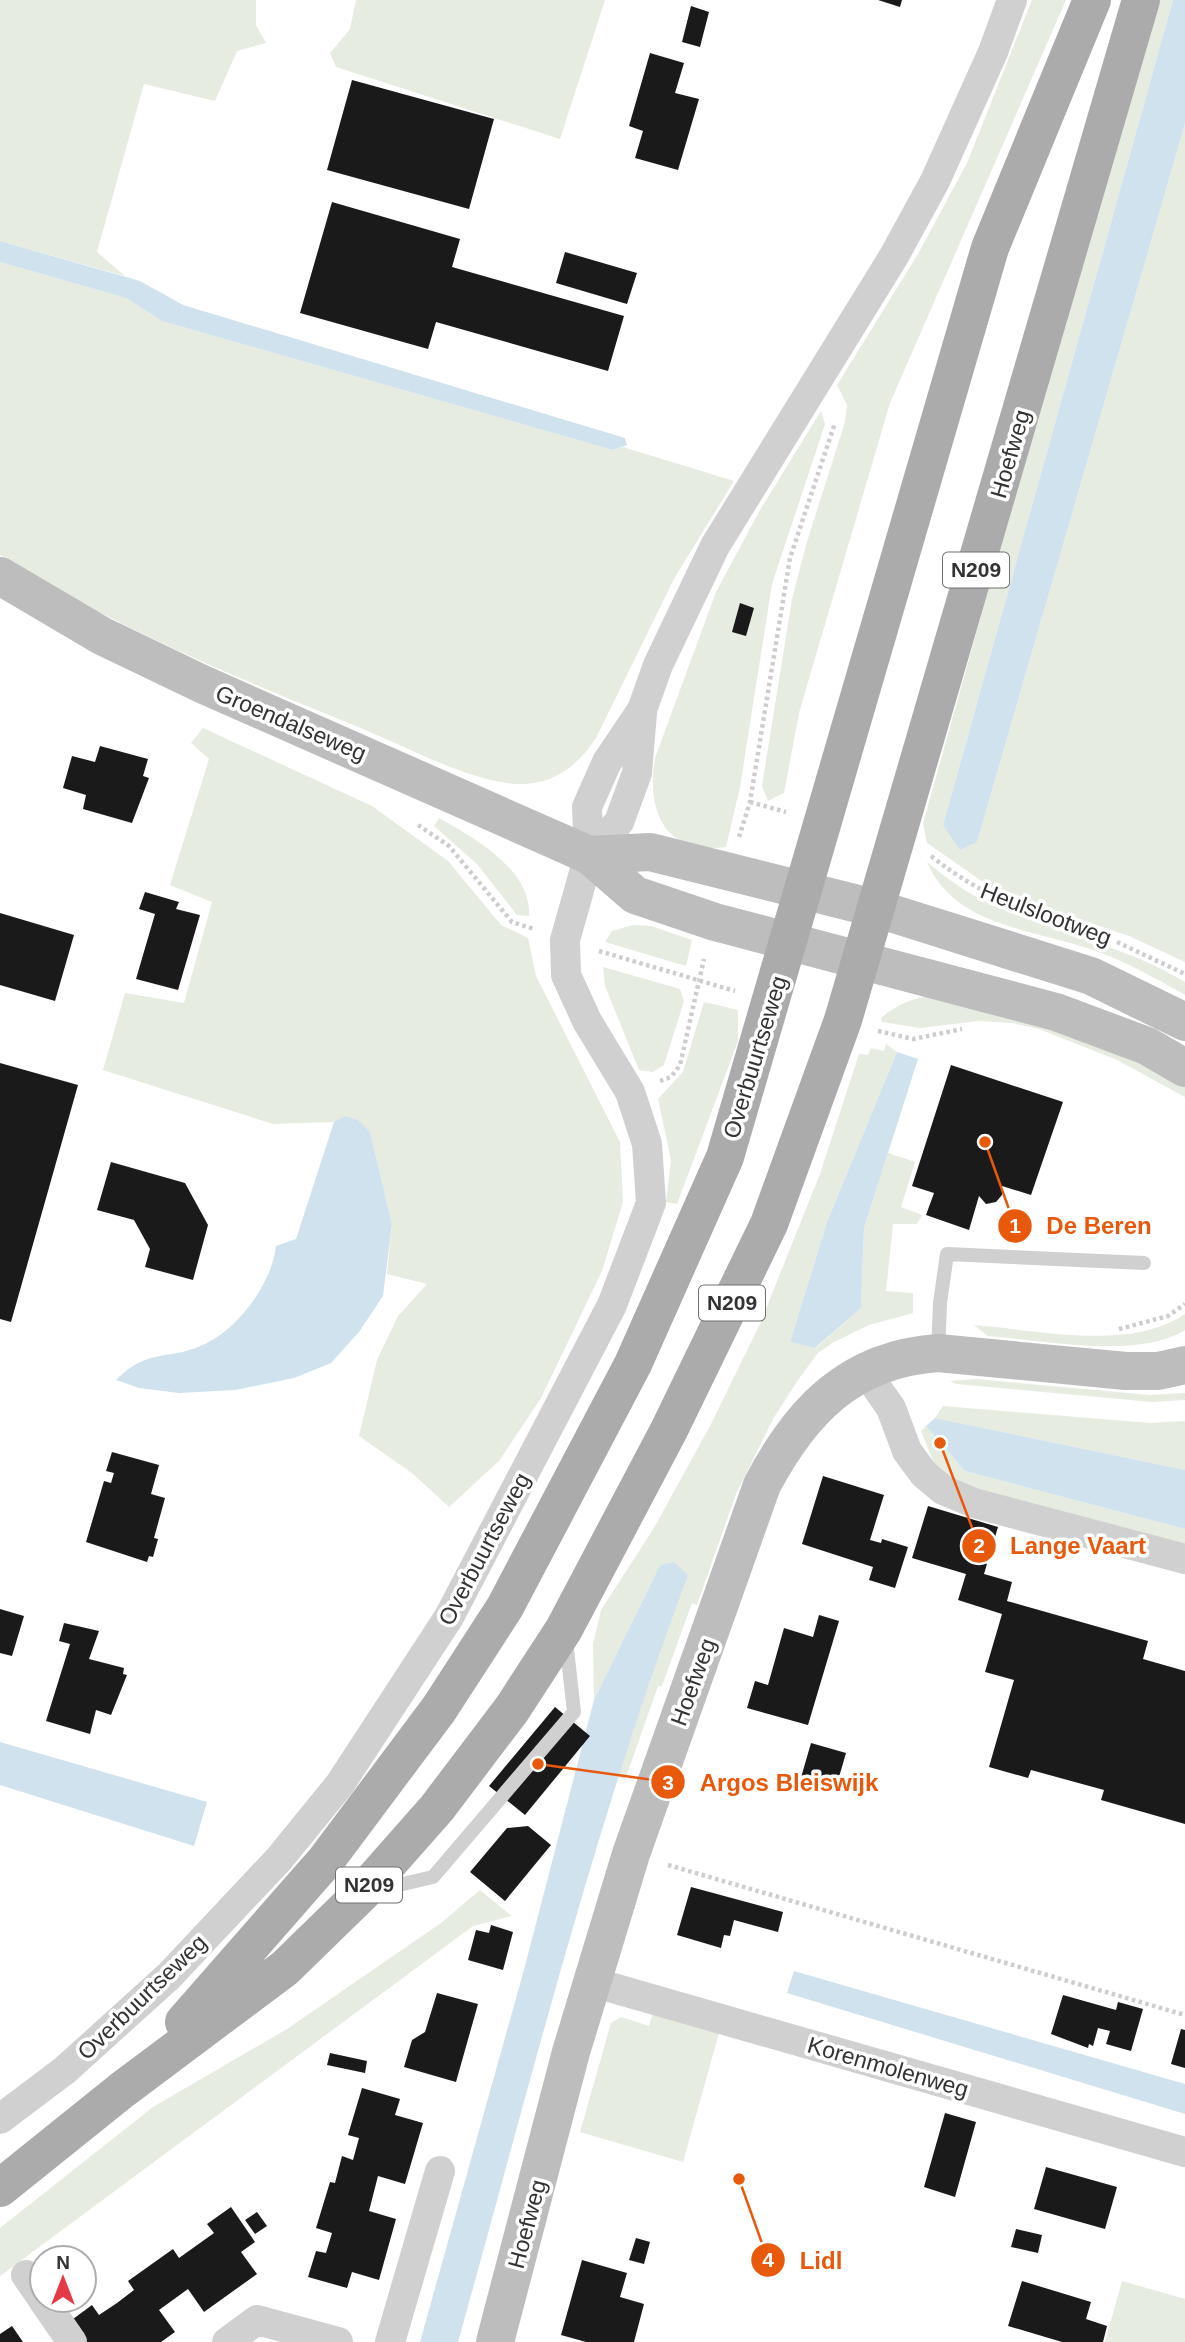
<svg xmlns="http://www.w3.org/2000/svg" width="1185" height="2342" font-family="Helvetica,sans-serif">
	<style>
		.green { fill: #e6ecdf }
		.water { fill: #cfe2ee }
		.building { fill: #1a1a1a }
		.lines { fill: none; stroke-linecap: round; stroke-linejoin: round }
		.path { stroke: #cdcdcd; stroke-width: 4.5; stroke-dasharray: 3.5 3.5; stroke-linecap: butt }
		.lane { stroke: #d0d0d0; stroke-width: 14 }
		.street { stroke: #d0d0d0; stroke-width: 30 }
		.secondary { stroke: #bdbdbd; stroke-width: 38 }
		.primary { stroke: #ababab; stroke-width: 38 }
		.labels { text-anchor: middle; stroke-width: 7; stroke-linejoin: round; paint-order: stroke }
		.shield { fill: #fff; stroke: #707070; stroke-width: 2 }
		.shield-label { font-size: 21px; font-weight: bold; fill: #333 }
		.street-label { font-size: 23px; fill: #333; stroke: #fff }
		.leader { fill: none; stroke: #e8590c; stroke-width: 2.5 }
		.callout-dot { fill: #e8590c; stroke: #fff; stroke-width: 2.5 }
		.mark-label { font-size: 21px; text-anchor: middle; font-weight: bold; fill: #fff }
		.callout-label { font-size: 24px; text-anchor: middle; font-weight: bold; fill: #e8590c; stroke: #fff; stroke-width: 7; stroke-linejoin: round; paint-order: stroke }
	</style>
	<rect width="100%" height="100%" fill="#fff"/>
	<path class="green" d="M0,0H256V25L266,43L237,51L215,101L144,84L97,252L125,276L0,241Z
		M356,0H605L560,139L336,67L330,53L350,29Z
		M1032,0H1066L890,403L799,713L784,793L768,801L762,786L792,599L806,545L845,422L847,405L837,385L918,254L967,163Z
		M1154,0H1173L943,825L977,842L1185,124V962L1129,936L996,891L927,843L923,823Z
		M0,262L126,298L162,321L613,450L623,447L734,481L675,577L596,738C576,769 547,789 507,783C459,776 409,748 363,729C238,678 114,628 0,555Z
		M821,411L825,424L772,584L740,787L726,847C665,855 646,812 655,758L716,592L760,510Z
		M203,728L372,806L448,861L501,925L528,938L536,976L620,1142L623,1202L602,1271L541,1398L499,1461L449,1507L412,1473L359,1436L377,1360L398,1316L427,1284L387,1274L392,1224L370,1132L345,1116L334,1122L273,1124L103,1070L125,993L184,1003L212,902L170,885L209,759L191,743Z
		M439,818C472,837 532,869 529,916L517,915L477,864L434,826Z
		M927,862C944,876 961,889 980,899C1046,932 1121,943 1185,982V995C1155,978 1125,961 1093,950C1033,929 955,927 927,862Z
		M633,925L651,926L692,940L686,966L605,942L612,931Z
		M603,967L680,989L684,1001L664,1065L653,1072L639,1070L605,986Z
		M933,995L1100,1042L1185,1086V1097L1117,1060L1039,1029L1012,1023L978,1021L920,1028L882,1022L881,1018C898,1004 912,998 933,995Z
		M704,1002L738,1010V1041L677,1204L666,1202L671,1160L658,1099L683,1072Z
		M886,1044L897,1052L827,1222L790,1342L816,1348L861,1308L864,1228L888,1153L915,1162L901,1207L922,1215L917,1224H893L886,1291L913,1293V1313L869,1325L834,1342L818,1353L798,1380L773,1419L736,1494L697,1605L692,1603L662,1686H658L625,1780L617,1776L643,1696L674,1562L660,1565L594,1700L593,1644L601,1610L654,1528L710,1426L760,1324L820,1174L859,1054L868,1055L871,1048L884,1051Z
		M1185,1314V1330C1137,1360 1044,1340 988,1336L974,1325C1040,1330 1128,1352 1185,1314Z
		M976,1379L1150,1395L1185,1393V1400L1152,1402L957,1384L950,1381Z
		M943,1406L1150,1423L1185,1421V1470L935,1418Z
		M926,1426L965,1471L1185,1529V1549L977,1492L944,1476L934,1463L921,1431Z
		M480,1890L512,1916L473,1926L0,2276V2228L153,2107L287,2029L441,1923Z
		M653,2013L719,2033L683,2162L580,2132L611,2023L621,2017L649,2026Z
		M1122,2281L1185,2299V2342H1105Z"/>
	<path class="water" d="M1173,0H1185V124L977,842L960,850L943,825Z
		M0,241L140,281L183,305L625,438L627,445L613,450L162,321L126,298L0,262Z
		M897,1052L918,1059L864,1228L861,1308L815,1348L790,1342L827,1222Z
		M345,1116L358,1120L370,1132L392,1224L383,1296L359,1332L331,1363L294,1378L235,1390L179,1393L139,1388L116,1380C148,1347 171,1361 205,1344C239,1328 272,1283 276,1246L296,1239L334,1122Z
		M935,1418L1185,1470V1529L965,1471L926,1426Z
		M674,1562L688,1575C594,1825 530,2085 458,2342H420L525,1966L594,1700L660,1565Z
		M0,1742L207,1802L194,1846L0,1785Z
		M794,1971L1185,2084V2114L787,1993Z"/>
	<path class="building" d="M878,0H902L900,7Z
		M691,6L709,12L700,47L682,42Z
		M650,53L684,63L675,93L699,99L678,170L635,158L643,131L629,126Z
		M352,80L494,119L469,209L327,170Z
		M332,202L460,239L452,267L624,316L608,371L436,322L428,349L300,313Z
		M565,252L637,273L627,304L556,283Z
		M740,603L754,608L746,636L732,632Z
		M100,746L148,759L143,776L149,778L132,823L83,809L86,795L63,788L72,756L95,762Z
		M145,892L179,902L176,909L200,915L178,990L136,979L155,914L139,909Z
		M0,913L74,935L55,1001L0,985Z
		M0,1063L78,1085L11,1322L0,1319Z
		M951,1065L1063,1102L1031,1195L1002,1186V1195L996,1202L986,1204L979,1196L969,1230L926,1215L934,1193L912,1186Z
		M111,1162L185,1183L208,1225L193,1280L145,1267L150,1249L134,1220L97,1210Z
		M112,1452L159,1465L151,1494L165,1498L154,1538L158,1539L153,1557L149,1556L147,1562L86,1542L104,1481L111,1483L114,1473L106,1471Z
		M823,1476L884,1495L870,1540L881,1543L882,1539L908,1547L895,1588L869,1580L873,1567L802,1544Z
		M928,1506L998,1527L984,1574L1012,1582L1007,1601L1148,1641L1143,1659L1185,1671V1824L1101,1800L1104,1790L1031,1770L1028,1778L989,1767L1014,1680L985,1672L1002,1614L958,1600L966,1574L912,1558Z
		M0,1609L24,1616L12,1656L0,1653Z
		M819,1615L839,1621L808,1725L747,1708L755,1681L768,1685L784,1628L813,1637Z
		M64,1623L99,1631L89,1659L124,1668L123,1674L127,1675L111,1715L96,1710L90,1734L46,1721L70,1644L59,1641Z
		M555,1707L590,1736L525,1815L489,1786Z
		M811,1743L846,1753L835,1791L800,1781Z
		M528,1826L551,1845L505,1901L470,1872L507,1828Z
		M691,1887L783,1912L778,1932L734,1920L730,1936L724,1935L721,1948L677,1935Z
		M491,1925L513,1932L503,1970L468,1960L476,1930L489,1933Z
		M437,1993L478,2004L456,2082L404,2067L412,2040L425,2032Z
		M1063,1995L1116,2010L1118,2002L1143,2009L1131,2051L1106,2044L1110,2031L1098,2028L1093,2046L1089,2044L1088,2048L1051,2034Z
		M1181,2029L1185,2030V2068L1171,2064Z
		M330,2053L367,2061L365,2073L327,2065Z
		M362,2088L400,2099L395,2115L423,2123L405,2184L378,2176L369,2211L396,2219L379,2280L352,2272L347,2288L308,2277L316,2251L326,2253L332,2233L316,2228L330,2182L335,2183L342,2156L353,2160L359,2138L348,2135Z
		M945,2113L976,2122L955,2197L924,2187Z
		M1046,2167L1117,2187L1105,2229L1034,2209Z
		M231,2207L255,2242L241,2252L257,2274L204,2312L188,2289L159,2310L175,2332L161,2342H83L69,2322L92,2305L99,2315L117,2303L134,2290L128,2281L173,2249L179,2258L214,2233L207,2224Z
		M257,2212L267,2226L255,2234L245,2220Z
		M1016,2229L1042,2235L1038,2253L1011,2247Z
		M636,2238L650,2242L644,2264L629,2260Z
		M582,2260L627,2273L620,2297L644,2304L634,2342H586L561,2335Z
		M1022,2281L1091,2302L1086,2319L1107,2326L1103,2342H1062L1008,2326Z
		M12,2326L23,2342H0V2334Z"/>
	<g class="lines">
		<path class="path" d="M750,802L786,812
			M418,825L449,846L512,922L534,929
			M739,837L750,802L790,558L835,423
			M931,856C983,897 1016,905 1076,927
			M1117,942L1185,974
			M599,951L735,991
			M878,1031L913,1039L962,1029
			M660,1081L671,1077L680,1065L704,959
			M1119,1329L1168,1316L1185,1304
			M668,1865L1185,2015"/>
		<path class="lane" d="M938,1352L940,1303L947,1254L1144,1263
			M377,1890L433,1877L574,1712L566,1640"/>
		<path class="street" d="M589,855L619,822L637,773L642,713
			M865,1371L891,1408L907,1451L924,1474L943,1490L974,1503L1185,1559
			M592,1982L1185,2152
			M0,2119L65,2070L169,1976L279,1859L340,1784L449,1617L612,1305L651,1203L647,1144L630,1092L587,1021L566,975L565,940L589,855L587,807L607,762L642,710L658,665L715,546L894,256L935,181L993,52L1012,0
			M26,2275L42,2298
			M43,2300L72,2342
			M227,2342L257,2320L338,2342
			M390,2342L440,2171"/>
		<path class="secondary" d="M0,576L102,636L202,684L589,855L635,895L715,922L1056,1012L1147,1046L1185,1068
			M589,855L650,852L878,909L1091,976L1185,1022
			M495,2342L571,2052L631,1854L762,1485C801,1411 850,1359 938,1353L1126,1371H1158L1185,1365"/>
		<path class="primary" d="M184,2022L326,1860L439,1709L505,1607L633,1364L725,1157L990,248L1092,0
			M0,2188L122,2090L285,1968L362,1893L437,1808L512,1709L564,1629L669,1430L769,1224L843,1020L1141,0"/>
	</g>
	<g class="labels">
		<g class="shield">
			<rect x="943" y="552.5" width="66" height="35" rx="5"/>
			<rect x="699" y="1285.5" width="66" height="35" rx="5"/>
			<rect x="336" y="1867.5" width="66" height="35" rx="5"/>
		</g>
		<g class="shield-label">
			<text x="976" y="577">N209</text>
			<text x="732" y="1310">N209</text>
			<text x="369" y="1892">N209</text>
		</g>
		<g class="street-label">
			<text transform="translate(1010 454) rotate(-74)" y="8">Hoefweg</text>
			<text transform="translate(291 723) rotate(23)" y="8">Groendalseweg</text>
			<text transform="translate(1046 914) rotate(21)" y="8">Heulslootweg</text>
			<text transform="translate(755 1057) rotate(-73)" y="8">Overbuurtseweg</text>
			<text transform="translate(484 1549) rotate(-62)" y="8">Overbuurtseweg</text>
			<text transform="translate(693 1682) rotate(-70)" y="8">Hoefweg</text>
			<text transform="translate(142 1997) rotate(-44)" y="8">Overbuurtseweg</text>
			<text transform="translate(888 2067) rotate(16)" y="8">Korenmolenweg</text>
			<text transform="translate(527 2224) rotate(-75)" y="8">Hoefweg</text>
		</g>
	</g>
	<path class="leader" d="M985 1142L1015 1226M940 1443L979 1546M538 1764L668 1782M739 2179L768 2260"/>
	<g class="callout-dot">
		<circle cx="985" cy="1142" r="7"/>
		<circle cx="940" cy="1443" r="7"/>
		<circle cx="538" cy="1764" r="7"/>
		<circle cx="739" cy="2179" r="7"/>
		<circle cx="1015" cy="1226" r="18"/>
		<circle cx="979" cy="1546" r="18"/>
		<circle cx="668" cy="1782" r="18"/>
		<circle cx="768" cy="2260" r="18"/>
	</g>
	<g class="mark-label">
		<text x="1015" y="1233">1</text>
		<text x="979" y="1553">2</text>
		<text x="668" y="1790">3</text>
		<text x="768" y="2267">4</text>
	</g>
	<g class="callout-label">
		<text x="1099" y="1234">De Beren</text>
		<text x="1078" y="1554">Lange Vaart</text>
		<text x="789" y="1791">Argos Bleiswijk</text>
		<text x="821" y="2269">Lidl</text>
	</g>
	<g transform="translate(63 2279)"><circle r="33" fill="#ffffff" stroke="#adadad" stroke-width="2"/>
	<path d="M0-5L12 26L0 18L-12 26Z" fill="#e63946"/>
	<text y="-10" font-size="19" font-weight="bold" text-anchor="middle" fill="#333333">N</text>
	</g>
</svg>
